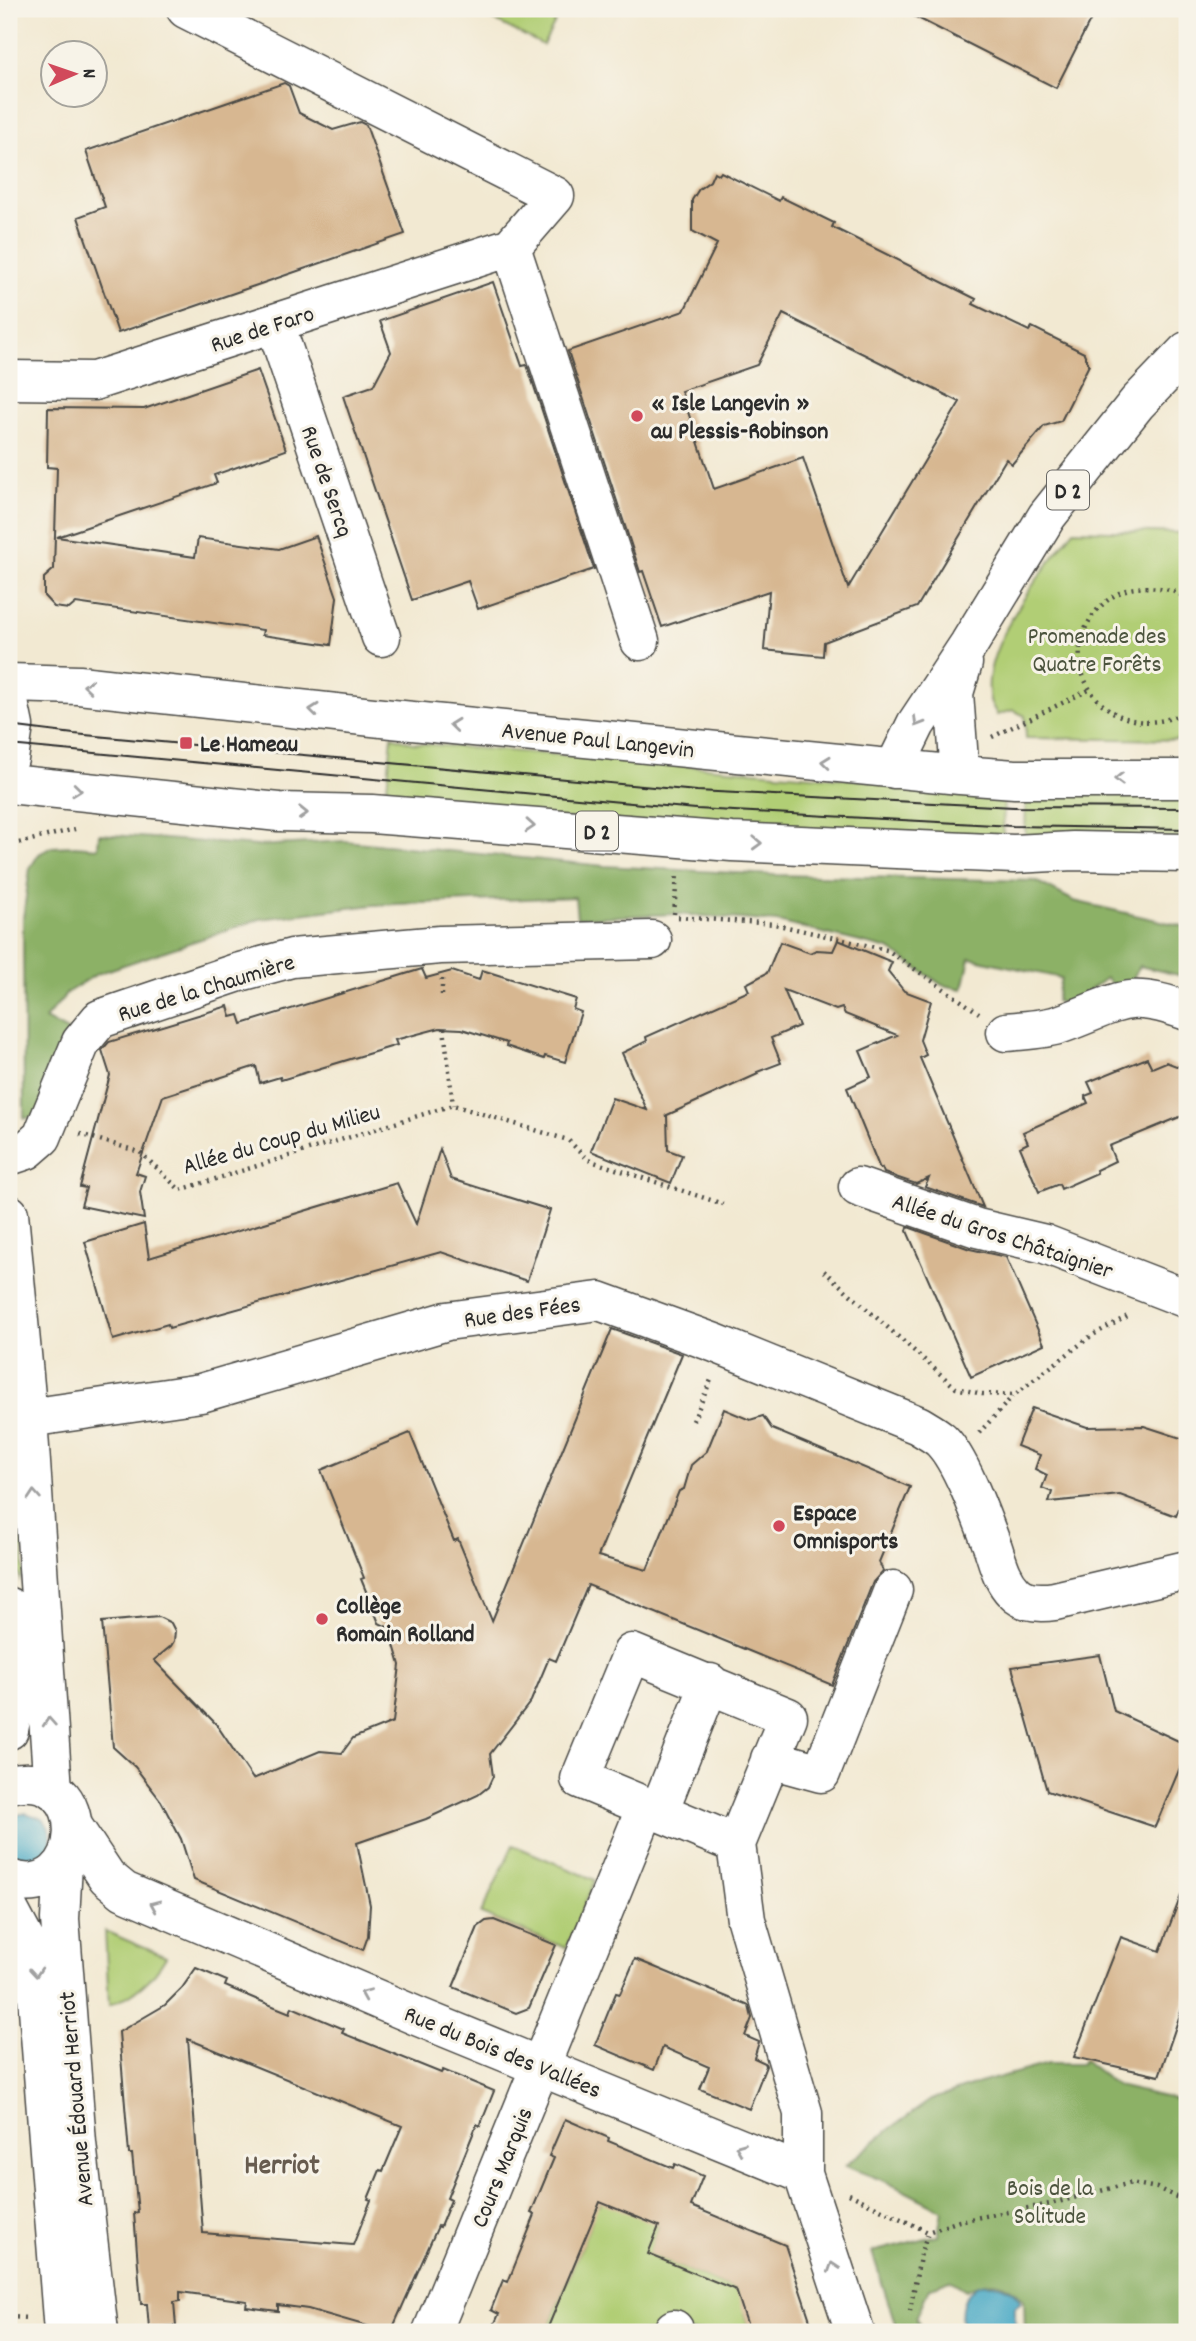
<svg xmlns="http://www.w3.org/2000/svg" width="1196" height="2341" font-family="Dekko,sans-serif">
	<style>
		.green { fill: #b1ce75; stroke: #6e7c50; stroke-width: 2 }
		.forest { fill: #8cb166; stroke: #5c6e48; stroke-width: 2 }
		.water { fill: #44a7c4; stroke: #386978; stroke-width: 2 }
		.building { fill: #d7b791; fill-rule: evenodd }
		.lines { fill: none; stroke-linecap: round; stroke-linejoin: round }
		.minor-casing { stroke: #494844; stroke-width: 41 }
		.major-casing { stroke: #494844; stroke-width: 41 }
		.path { stroke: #494844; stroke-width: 4.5; stroke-dasharray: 2 5; stroke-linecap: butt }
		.minor { stroke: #fff; stroke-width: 38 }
		.major { stroke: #fff; stroke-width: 38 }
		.tram { stroke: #2b2b2b; stroke-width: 2 }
		.oneway { stroke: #a0a0a0 }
		.poi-dot { fill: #d1495b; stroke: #f7f3e8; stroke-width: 2.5 }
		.labels { text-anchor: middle; stroke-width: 6; stroke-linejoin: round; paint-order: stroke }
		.shield { fill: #f7f3e8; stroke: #686764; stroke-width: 2 }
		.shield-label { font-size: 23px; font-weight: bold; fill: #2b2b2b }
		.street-label { font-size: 24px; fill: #2b2b2b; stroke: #f7f3e8 }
		.poi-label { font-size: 24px; font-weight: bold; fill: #2b2b2b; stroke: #f7f3e8; text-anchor: start }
		.park-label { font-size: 24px; fill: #4c543e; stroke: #f7f3e8 }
		.quarter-label { font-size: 28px; font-weight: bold; fill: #675c4f; stroke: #f7f3e8 }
	</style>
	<rect width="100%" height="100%" fill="#f7f3e8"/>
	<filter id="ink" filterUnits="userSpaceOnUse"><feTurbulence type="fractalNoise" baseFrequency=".0143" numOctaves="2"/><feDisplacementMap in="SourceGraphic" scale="14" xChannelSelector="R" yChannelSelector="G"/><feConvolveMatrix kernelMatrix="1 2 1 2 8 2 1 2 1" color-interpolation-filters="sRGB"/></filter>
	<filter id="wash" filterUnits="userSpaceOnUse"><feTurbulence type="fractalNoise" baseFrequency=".00686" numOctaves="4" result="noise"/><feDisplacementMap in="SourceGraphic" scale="28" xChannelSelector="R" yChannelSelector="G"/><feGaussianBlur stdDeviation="1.57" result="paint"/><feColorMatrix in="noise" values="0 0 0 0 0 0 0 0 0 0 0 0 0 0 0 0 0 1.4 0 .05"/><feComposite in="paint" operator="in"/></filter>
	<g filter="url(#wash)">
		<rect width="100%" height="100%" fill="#f2e9d2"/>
		<path class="green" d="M472,9H562L543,45Z
			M1074,530L1187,533V740L1026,738L1025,716L1013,710L997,715C995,710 991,705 990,700C978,649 1045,568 1074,530Z
			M392,736L412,743L983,790L1004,788L1003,844L385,808Z
			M1026,789L1187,795V844L1025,845Z
			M15,1441L24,1573L20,1580L9,1537V1442Z
			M513,1845L595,1880L566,1948L481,1914Z
			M105,1931L166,1957C152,1981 135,1995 109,2005Z
			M605,2192L659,2226L649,2254L763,2301L744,2313L750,2332H546L592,2220L591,2207L599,2205Z"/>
		<path class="forest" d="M99,834L257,846L345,841L605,866L774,875L1036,881L1074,901L1187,927V977L1139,966L1131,983L1114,987L1106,978L1070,1005L1056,1001L1061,978L970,958L963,989L942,985L889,949L778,922L677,914L577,918L575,897L373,905L260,919L97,974L68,992L45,1019L69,1032L43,1113L24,1119L23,918L30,868L39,854L52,847L75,846L98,848Z
			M1084,2060L1117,2086L1187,2102V2332H1025L1024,2300C1005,2280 991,2277 966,2290L950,2280L929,2288L916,2318L919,2324L911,2329L898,2332L872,2252L938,2235L942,2210L887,2182L845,2166L891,2128L931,2100L979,2083L1048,2064H1081Z"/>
		<path class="water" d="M26,1813L43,1819C66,1846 37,1877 9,1857V1821L17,1815Z
			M979,2284C997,2283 1011,2285 1021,2302L1015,2307V2321L1019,2332H963C959,2312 961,2296 979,2284Z"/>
		<g id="blocks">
			<path class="building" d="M900,9H1096L1056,88Z
				M284,83L289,86L299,113L333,130L360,122L366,125L405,234L118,333L78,217L105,207L86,151Z
				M714,172L719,175L721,172L779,201L781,197L834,223L832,227L976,299L973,304L1029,331L1032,327L1084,353L1089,365L1061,421L1044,426L1012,464L1006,459L917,607L824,642L823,656L764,650L769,591L662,627L643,571L640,572L568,351L684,311L717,244L692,231V200L699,189L710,181ZM783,314L960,402L848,588L803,458L714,489L681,391L757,365Z
				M493,282L522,366L527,365L594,569L478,609L468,581L412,600L343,396L373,386L391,352L380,321Z
				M258,370L286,450L214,475L217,483L57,537L195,557L198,538L279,549L316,536L337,597L331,645L262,635L263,630L76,603L69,609L54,607L44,596V578L54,569L57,468L47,467L48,408L144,409Z
				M838,940L892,962L888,971L904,991L931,1001L920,1040L926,1055L920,1058L983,1207L925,1187L929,1178L916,1184L884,1173L882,1168L880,1169L847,1088L871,1077L860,1051L897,1035L845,1014L842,1008L836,1010L784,990L799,1026L771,1038L781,1063L757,1072L758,1074L665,1116H667L668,1150L682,1155L671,1183L591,1151L612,1098L647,1110L622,1053L647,1041L646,1037L749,991L746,984L767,973L780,942L810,953L816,950L833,951Z
				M422,969L426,978L452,971L479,980L482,970L576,999L573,1009L581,1012L565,1062L545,1056L544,1059L506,1046L507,1043L462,1029L440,1028L395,1040L397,1045L281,1080L280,1077L260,1083L256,1066L163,1096L136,1173L145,1176L140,1192L144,1219L81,1206L86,1188L80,1187L110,1075L102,1050L109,1042L228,1006L231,1017L239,1015L242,1024Z
				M1147,1058L1152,1068L1166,1062L1187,1070V1114L1109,1146L1115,1161L1096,1170L1097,1173L1061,1189L1059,1184L1039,1192L1020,1147L1028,1143L1023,1132L1088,1103L1085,1096L1093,1093L1088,1082Z
				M440,1149L451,1179L550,1210L527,1281L441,1252L169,1328L168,1324L113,1340L85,1242L144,1224L149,1258L397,1183L416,1224Z
				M908,1227L970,1249L1006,1257L1044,1344L971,1377L907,1231Z
				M612,1329L682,1354L598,1556L647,1570L679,1491L684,1489L691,1465L707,1451L724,1409L750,1420L763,1416L772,1429L910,1487L879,1562L883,1571L873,1582L832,1685L588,1585L556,1661L549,1658L531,1701L490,1754L493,1776L488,1787L478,1795L426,1819L357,1843L370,1905L368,1936L363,1950L194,1880L181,1839L161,1801L135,1767L113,1747L102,1622L159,1617L171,1623L175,1631L174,1641L171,1646L154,1660L216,1724L253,1779L320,1751L342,1753L353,1738L393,1722L400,1665L389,1628L379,1623L361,1579L364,1578L321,1470L410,1433L454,1541L458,1539L492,1621Z
				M1032,1408L1087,1427L1144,1426L1187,1440V1488L1176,1516L1120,1495L1049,1502L1052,1492L1042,1488L1047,1475L1035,1469L1040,1455L1017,1446Z
				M1100,1655L1114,1711L1187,1745V1751L1155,1827L1047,1791L1012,1667Z
				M1185,1885L1187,1886V1994L1159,2076L1074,2057L1121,1937L1160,1951Z
				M494,1920L556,1945L529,2008L516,2013L453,1987L478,1927L486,1921Z
				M635,1959L749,2006L752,2018L745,2036L759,2042L754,2058L765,2063L766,2066L749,2109L700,2089L709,2067L663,2047L654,2070L595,2045L616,1993L620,1994Z
				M196,1968L227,1981L225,1986L258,2000L290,2013L292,2007L344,2029L342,2033L441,2073L443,2070L494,2091L480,2126L477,2124L447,2198L451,2200L440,2227L438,2226L391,2332H373L371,2327L308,2309L278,2305V2311L246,2307L247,2301L180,2292V2301L174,2302L176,2326L149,2328L147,2304H141L134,2213L138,2212L132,2154H129L119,2032L165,2005L182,1988ZM188,2039L402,2126L383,2171L380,2170L368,2199L371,2200L353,2245L203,2233Z
				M565,2119L609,2138L608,2141L673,2168L675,2164L703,2176L691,2206L785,2245L814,2332H750L736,2290L648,2254L659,2226L600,2202L546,2332H491L499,2314L491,2310L503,2280L508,2282L535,2215L531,2213L554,2158L549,2156Z"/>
		</g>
	</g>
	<g filter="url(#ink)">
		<use href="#blocks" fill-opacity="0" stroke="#494844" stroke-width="2"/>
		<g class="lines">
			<defs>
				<path id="minor" d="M186,9L555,196L511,247
					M511,247L640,641
					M275,324L381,637
					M9,380L94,381L511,247
					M9,702L14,726L9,759
					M1006,1032C1024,1030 1044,1030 1061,1024C1118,1004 1125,988 1187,1011
					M9,1156L27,1150L42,1137L81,1042L100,1019L236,973L292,958L440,945L652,940
					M858,1187L977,1228L1045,1244L1187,1299
					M9,1214L28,1418L53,1790
					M9,1424L28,1418L201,1393L447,1321L599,1301L715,1343L918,1425C926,1430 934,1434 941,1440C962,1461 982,1519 993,1548C998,1563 1002,1580 1014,1592C1024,1603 1041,1603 1055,1601L1187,1570
					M9,1607C18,1646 18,1691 9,1730
					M632,1653L788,1717L736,1844L580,1779Z
					M770,1759L821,1773L893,1590
					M9,1784C99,1762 89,1906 9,1879
					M659,1811L710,1683
					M75,1829L107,1877L124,1891L419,2017L803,2174
					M736,1844L746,1920L803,2113V2174L855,2332
					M63,1864L60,1919L77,2143L99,2332
					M9,1910L34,1957L63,2332
					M432,2332L646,1807
					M673,2332L674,2329"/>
				<path id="major" d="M9,683L79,685L382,718L960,775L1015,779H1187
					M894,769L916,724L969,644L1047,516L1137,403L1187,351
					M960,775L954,693L963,663
					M9,784L279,812L372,814L732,842L1014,854L1073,851L1187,853"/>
			</defs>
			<use href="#minor" class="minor-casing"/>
			<use href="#major" class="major-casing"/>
			<path class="path" d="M1187,599C1172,588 1155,586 1136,588C1122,589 1109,598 1099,608C1045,667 1114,752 1187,711
				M992,737L1089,690
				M19,843L75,829
				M674,914L677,874
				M678,917L774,924L887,950L979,1013
				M442,979V999
				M444,1028L453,1105
				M80,1134L140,1152L180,1190L453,1105L568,1140L588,1160L723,1204
				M824,1271L956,1388L982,1394L1014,1395L1091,1336L1128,1316
				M693,1421L711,1380
				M979,1433L1013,1396
				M849,2194L928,2232L959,2221L1050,2204L1131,2183L1157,2188L1187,2202
				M910,2311L920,2257L928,2232
				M9,2317L28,2318"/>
			<use href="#minor" class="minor"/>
			<use href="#major" class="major"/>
			<path class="tram" d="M9,726L74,734L697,791L1014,807L1187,808
				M9,745L696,809L1013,826L1187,829"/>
		</g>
		<defs><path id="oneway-chevron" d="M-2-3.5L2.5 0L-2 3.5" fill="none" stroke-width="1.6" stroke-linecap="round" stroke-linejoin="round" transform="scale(1.75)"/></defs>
		<g class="oneway">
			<use href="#oneway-chevron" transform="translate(88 686) rotate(-175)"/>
			<use href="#oneway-chevron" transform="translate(314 710) rotate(-174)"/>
			<use href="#oneway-chevron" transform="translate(918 722) rotate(121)"/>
			<use href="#oneway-chevron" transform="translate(454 725) rotate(-174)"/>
			<use href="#oneway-chevron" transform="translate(826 762) rotate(-174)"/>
			<use href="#oneway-chevron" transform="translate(1119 779) rotate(-180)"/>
			<use href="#oneway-chevron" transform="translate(77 790) rotate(6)"/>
			<use href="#oneway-chevron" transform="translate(303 813) rotate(1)"/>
			<use href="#oneway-chevron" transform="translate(530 826) rotate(4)"/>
			<use href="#oneway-chevron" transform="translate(757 843) rotate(2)"/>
			<use href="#oneway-chevron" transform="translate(34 1495) rotate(-94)"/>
			<use href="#oneway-chevron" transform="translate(49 1722) rotate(-94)"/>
			<use href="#oneway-chevron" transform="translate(155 1905) rotate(-157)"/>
			<use href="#oneway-chevron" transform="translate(36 1972) rotate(85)"/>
			<use href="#oneway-chevron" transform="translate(365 1994) rotate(-157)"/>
			<use href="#oneway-chevron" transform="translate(740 2148) rotate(-158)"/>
			<use href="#oneway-chevron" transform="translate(833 2267) rotate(-108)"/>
		</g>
	</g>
	<g class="poi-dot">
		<circle cx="637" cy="416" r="7"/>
		<rect x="179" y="736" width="14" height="14" rx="3.5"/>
		<circle cx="779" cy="1526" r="7"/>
		<circle cx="322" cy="1619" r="7"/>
	</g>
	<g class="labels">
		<g class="shield">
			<rect x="1047" y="470.5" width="42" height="39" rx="5"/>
			<rect x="576" y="811.5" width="42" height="39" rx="5"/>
		</g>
		<g class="shield-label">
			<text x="1068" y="498">D 2</text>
			<text x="597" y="839">D 2</text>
		</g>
		<g class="street-label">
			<text transform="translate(262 328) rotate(-18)" y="8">Rue de Faro</text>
			<text transform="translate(328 481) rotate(71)" y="8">Rue de Sercq</text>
			<text transform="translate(598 739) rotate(6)" y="8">Avenue Paul Langevin</text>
			<text transform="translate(206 987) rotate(-17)" y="8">Rue de la Chaumière</text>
			<text transform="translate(281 1138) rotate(-16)" y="8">Allée du Coup du Milieu</text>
			<text transform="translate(1003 1235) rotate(18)" y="8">Allée du Gros Châtaignier</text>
			<text transform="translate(522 1311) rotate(-8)" y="8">Rue des Fées</text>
			<text transform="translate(503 2051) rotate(22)" y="8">Rue du Bois des Vallées</text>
			<text transform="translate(75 2099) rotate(-95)" y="8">Avenue Édouard Herriot</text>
			<text transform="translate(501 2167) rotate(-68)" y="8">Cours Marquis</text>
		</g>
		<g class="poi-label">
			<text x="651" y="410">« Isle Langevin »<tspan x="651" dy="28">au Plessis-Robinson</tspan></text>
			<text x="200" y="751">Le Hameau</text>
			<text x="793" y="1520">Espace<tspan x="793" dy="28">Omnisports</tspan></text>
			<text x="336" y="1613">Collège<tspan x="336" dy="28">Romain Rolland</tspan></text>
		</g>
		<g class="park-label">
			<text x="1097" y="643">Promenade des<tspan x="1097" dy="28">Quatre Forêts</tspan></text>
			<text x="1050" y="2195">Bois de la<tspan x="1050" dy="28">Solitude</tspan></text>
		</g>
		<g class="quarter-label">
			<text x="282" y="2173">Herriot</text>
		</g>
	</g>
	<rect width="1196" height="2341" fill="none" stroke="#f7f3e8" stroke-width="35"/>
	<g transform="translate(74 74) rotate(88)"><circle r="33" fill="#f7f3e8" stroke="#a5a39c" stroke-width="2"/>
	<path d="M0-5L12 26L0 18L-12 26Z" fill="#d1495b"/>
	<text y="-10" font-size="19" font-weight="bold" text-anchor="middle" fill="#2b2b2b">N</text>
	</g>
</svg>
